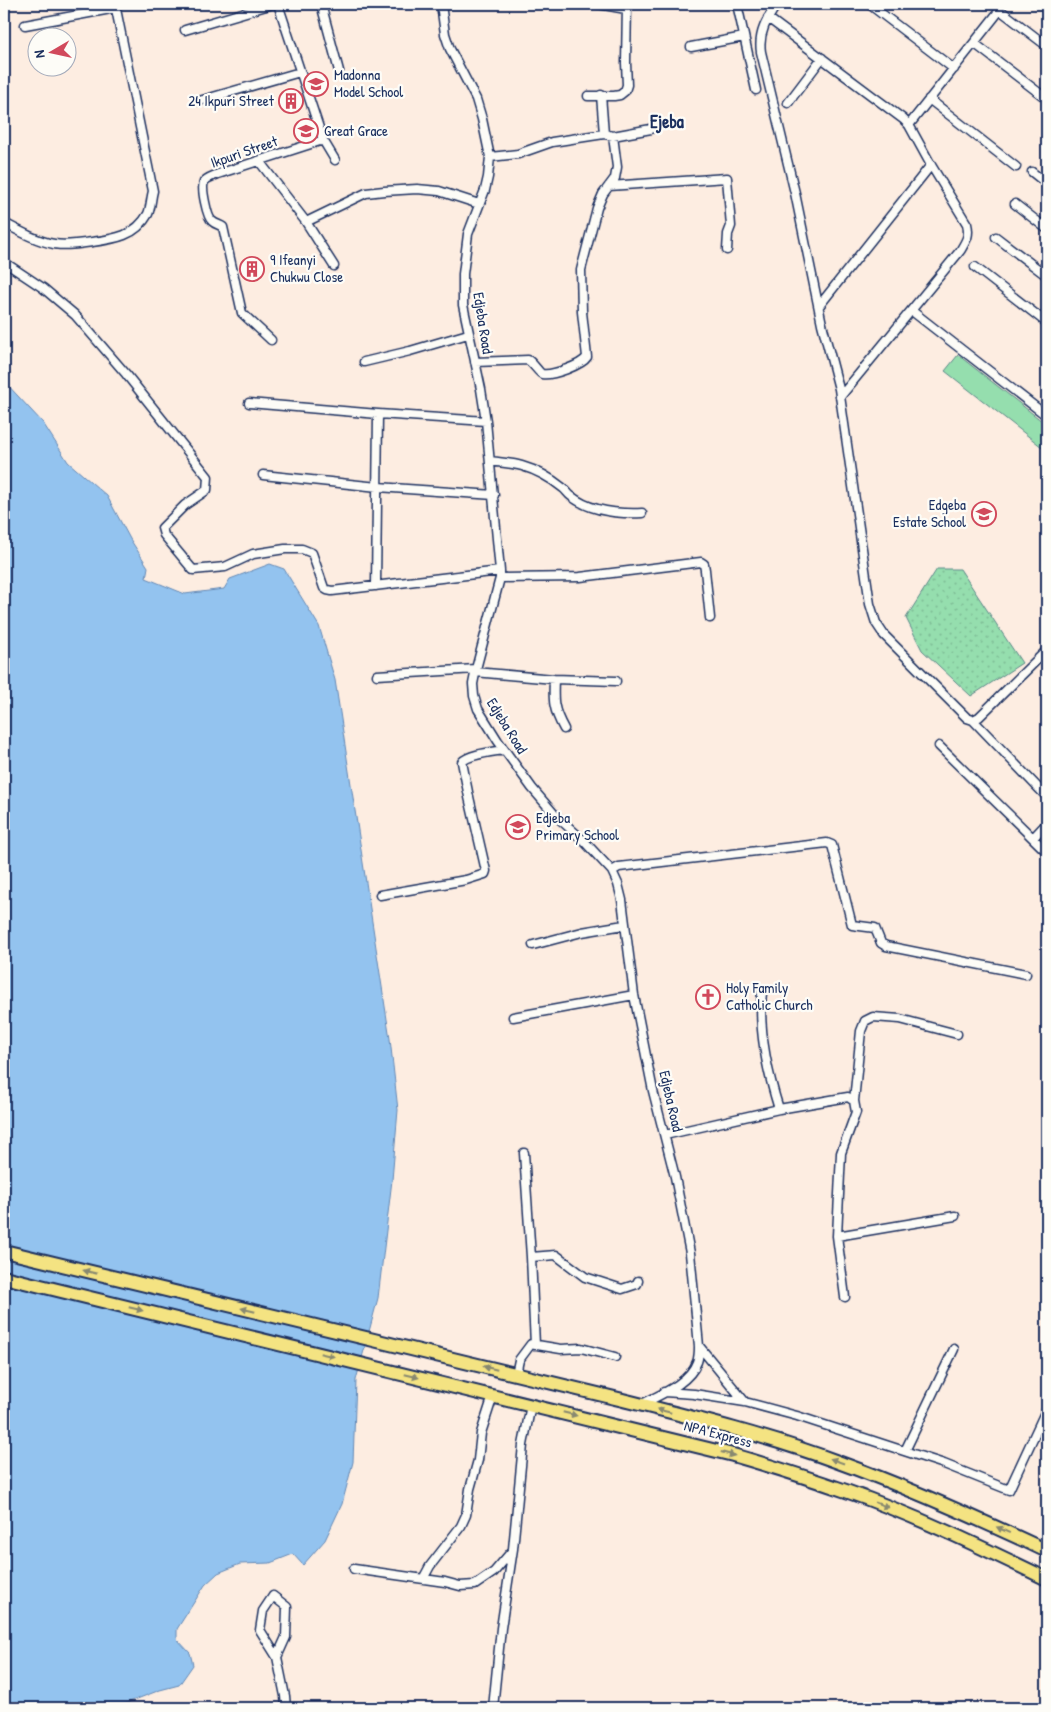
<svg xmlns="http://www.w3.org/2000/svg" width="1051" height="1712" font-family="'Patrick Hand',sans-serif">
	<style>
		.park { fill: url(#park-dots); stroke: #588686 }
		.pitch { fill: #95deae; stroke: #588686 }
		.water { fill: #93c3ef; stroke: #6388b5 }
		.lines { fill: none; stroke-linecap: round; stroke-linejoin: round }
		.street-casing { stroke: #1b2f5e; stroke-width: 11 }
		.primary-casing { stroke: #1b2f5e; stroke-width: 16 }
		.street { stroke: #fdfcf7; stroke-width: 8 }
		.primary { stroke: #f4e382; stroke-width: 12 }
		.oneway { fill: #888970 }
		.labels { text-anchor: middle; stroke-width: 4.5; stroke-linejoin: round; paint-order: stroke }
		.poi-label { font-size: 15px; fill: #1b2f5e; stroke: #fdfcf7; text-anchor: start }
		.street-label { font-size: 15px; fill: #1b2f5e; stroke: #fdfcf7 }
		.quarter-label { font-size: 18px; font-weight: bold; fill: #1b2f5e; stroke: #fdfcf7 }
	</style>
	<defs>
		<pattern id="park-dots" width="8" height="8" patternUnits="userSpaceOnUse" patternTransform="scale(1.25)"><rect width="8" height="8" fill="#95deae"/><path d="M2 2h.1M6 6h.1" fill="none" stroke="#80bf98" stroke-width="1.8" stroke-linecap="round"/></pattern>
	</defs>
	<rect width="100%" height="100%" fill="#fdede1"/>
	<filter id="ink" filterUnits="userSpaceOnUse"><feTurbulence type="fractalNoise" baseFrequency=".02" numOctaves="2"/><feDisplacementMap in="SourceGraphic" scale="10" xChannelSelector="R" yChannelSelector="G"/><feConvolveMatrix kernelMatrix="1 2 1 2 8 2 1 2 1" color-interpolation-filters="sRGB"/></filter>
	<g filter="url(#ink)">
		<path class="park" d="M937,569H960L1022,663L971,696L922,650L906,618Z"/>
		<path class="pitch" d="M958,355L1047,425V451L945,371Z"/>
		<path class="water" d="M4,381L43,423L68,462L107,496L130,539L148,567L146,578L185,594L224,589L230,579L270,564L284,569L319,626L335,680L390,1039L398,1110L392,1180L378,1298L356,1380L353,1462L342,1504L325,1540L303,1565L293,1554L270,1563L240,1564L218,1573L205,1585L177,1629V1639L190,1653L193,1665L179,1685L160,1690L114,1708H4Z"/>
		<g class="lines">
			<defs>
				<path id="street" d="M278,4L323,140L335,160
					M321,4L339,71
					M441,4L445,34L450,49L476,99L482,119L490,157L488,177L485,190L468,234L463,274V305L481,389L486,421L500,571V578L476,669L473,684L474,696L478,709L498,741L532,788L555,815L583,840L612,871L618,884L622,900L634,995L653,1091L675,1177L690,1253L699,1346C699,1351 699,1357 697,1362C689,1384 659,1395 640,1405
					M598,4L626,9
					M737,4L756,90
					M777,4C767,19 758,33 761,52L795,193L822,324L839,389L870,604L876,623L884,635L967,718L973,720L979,717L1047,650
					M869,4L954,69
					M768,18L903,119L909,125L931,165L967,224C970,236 966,241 960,251L840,397
					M25,25L116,8
					M185,30L273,4
					M974,43L1047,99
					M691,47L744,37
					M601,95L604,134
					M588,96H614L620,95L625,91L627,85L626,63L627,4
					M929,99L1016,167
					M199,101L300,72
					M788,103L822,58
					M909,125L1000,10L1047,46
					M490,157L518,154L552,142L604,134L613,136L651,129
					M259,161L306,222L334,266
					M1032,172L1047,184
					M609,186L727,178L731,226L728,234L727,250
					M1015,204L1047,229
					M306,222L366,193L384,191L417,189L439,191L479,204
					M4,223C19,231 37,241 54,244C67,246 79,244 92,242C115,239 136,236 148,214C151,207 151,198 153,191L115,4
					M996,237L1047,276
					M4,262L43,288L75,315L126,374L208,477L207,490L185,505L162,528L164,535L193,570L225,567L253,554L285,549H302L312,553L324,588L327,590L332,591L500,571
					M975,267L1047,323
					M819,306L931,165
					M912,311L1047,416
					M271,340L242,313L223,227C220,225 215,224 212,221C207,217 201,188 204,182C206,178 214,176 218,174L323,140
					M364,362L410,351L468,334
					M475,362L528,360C533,363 539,373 542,374C552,376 582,365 587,357L582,312L581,270L597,208L603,194L615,178L617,167L613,136
					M249,403L378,414L486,421
					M491,461C501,463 512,463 522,466C536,470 552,479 563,488C566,490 568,494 571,496C591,512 618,514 642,513
					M263,475L378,487L494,495
					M500,578L580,577L701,562L704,564L705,570L710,618
					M376,586L378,414
					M475,672L554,679L616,681
					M377,675L476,669
					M554,679C553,701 553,709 564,729
					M973,720L1047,797
					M939,746L1047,852
					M1033,838L1047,823
					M612,871L619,867L827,843L832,845L852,925L875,928L881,943L886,946L1026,974
					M380,895L466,880L485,874L486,871L469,797L462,762C469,754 493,752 504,750
					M533,945L582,932L624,925
					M762,992C758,1031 767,1071 779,1109
					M513,1017L634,995
					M854,1101L861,1031L865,1021L873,1017L900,1019L957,1034
					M665,1135L779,1109L848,1097L854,1101L856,1112L841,1153L837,1236L955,1216
					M524,1153L531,1257
					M837,1236L845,1297
					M535,1345L531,1257L556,1255L585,1277L622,1289L637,1284L638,1281
					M699,1346L745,1402
					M516,1374L519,1360L531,1344L561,1349L581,1348L615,1357
					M664,1392L694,1394L745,1402L797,1416L944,1464L1009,1490L1047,1408
					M905,1451L954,1349
					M354,1569L445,1582L460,1586L475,1585L494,1572L512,1551
					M423,1579L430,1566L461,1526L466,1515L470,1489L478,1460L481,1433L493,1396
					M277,1657L286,1637L287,1607L273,1596L263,1611L260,1630L277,1657L285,1696L286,1708
					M493,1708L501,1628L513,1549L523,1445L531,1405"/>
				<path id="primary" d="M4,1251L623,1400C695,1418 768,1436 838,1462C910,1488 979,1519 1047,1551
					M4,1277L733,1455C771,1466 809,1478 846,1491C915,1515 981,1547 1047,1579"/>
			</defs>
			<use href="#street" class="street-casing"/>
			<use href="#primary" class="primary-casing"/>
			<use href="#street" class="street"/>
			<use href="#primary" class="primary"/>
		</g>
		<defs><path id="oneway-solid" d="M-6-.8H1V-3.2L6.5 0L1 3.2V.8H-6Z" transform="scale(1.25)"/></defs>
		<g class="oneway">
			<use href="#oneway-solid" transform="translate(90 1272) rotate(-166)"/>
			<use href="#oneway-solid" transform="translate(136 1309) rotate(14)"/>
			<use href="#oneway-solid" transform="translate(248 1310) rotate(-166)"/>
			<use href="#oneway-solid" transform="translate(327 1355) rotate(13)"/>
			<use href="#oneway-solid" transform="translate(490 1368) rotate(-166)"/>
			<use href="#oneway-solid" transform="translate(412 1376) rotate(14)"/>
			<use href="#oneway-solid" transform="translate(664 1411) rotate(-166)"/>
			<use href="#oneway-solid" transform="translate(570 1414) rotate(14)"/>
			<use href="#oneway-solid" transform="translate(728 1454) rotate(15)"/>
			<use href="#oneway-solid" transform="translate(837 1461) rotate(-161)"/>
			<use href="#oneway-solid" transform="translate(882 1505) rotate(21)"/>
			<use href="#oneway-solid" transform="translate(1003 1530) rotate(-155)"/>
		</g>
	</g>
	<defs>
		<symbol id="school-ring" viewBox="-11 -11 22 22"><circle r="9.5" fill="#fdfcf7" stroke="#d1495b" stroke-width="1.5"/><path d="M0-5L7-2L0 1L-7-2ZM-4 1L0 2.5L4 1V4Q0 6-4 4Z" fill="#d1495b"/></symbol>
		<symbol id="building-ring" viewBox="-11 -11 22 22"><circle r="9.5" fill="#fdfcf7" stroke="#d1495b" stroke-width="1.5"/><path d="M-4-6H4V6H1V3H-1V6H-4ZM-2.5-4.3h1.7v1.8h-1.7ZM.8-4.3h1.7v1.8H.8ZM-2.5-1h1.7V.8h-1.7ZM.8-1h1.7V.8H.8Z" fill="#d1495b"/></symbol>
		<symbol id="church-ring" viewBox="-11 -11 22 22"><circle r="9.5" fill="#fdfcf7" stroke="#d1495b" stroke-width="1.5"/><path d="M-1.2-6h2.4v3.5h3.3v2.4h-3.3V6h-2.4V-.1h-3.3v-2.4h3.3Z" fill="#d1495b"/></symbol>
	</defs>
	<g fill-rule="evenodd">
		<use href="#school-ring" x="302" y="70" width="28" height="28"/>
		<use href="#building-ring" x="277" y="87" width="28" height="28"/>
		<use href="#school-ring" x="292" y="117" width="28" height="28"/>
		<use href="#building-ring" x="238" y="255" width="28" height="28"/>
		<use href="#school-ring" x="970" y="500" width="28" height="28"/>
		<use href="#school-ring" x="504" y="813" width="28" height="28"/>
		<use href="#church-ring" x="694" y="983" width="28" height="28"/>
	</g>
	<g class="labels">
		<g class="poi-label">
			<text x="334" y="80">Madonna<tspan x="334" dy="17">Model School</tspan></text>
			<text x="274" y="106" text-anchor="end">24 Ikpuri Street</text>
			<text x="324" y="136">Great Grace</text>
			<text x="270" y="265">9 Ifeanyi<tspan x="270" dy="17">Chukwu Close</tspan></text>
			<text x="966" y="510" text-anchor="end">Edgeba<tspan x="966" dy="17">Estate School</tspan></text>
			<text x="536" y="823">Edjeba<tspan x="536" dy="17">Primary School</tspan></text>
			<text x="726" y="993">Holy Family<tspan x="726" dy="17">Catholic Church</tspan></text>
		</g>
		<g class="street-label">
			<text transform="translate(244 152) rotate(-19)" y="5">Ikpuri Street</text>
			<text transform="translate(483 323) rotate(81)" y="5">Edjeba Road</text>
			<text transform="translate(507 726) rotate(58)" y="5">Edjeba Road</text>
			<text transform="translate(671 1101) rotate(77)" y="5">Edjeba Road</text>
			<text transform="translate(718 1434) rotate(15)" y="5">NPA Express</text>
		</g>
		<g class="quarter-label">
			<text x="667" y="128">Ejeba</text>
		</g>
	</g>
	<rect width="1051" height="1712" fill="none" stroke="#fdfcf7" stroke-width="20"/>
	<rect x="10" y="10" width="1031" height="1692" fill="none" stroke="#1b2f5e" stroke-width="2" filter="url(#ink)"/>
	<g transform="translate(52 52) rotate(261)"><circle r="24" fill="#fdfcf7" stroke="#a3aaba"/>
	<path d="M0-4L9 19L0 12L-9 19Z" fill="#d1495b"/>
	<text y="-8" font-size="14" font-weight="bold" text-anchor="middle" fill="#1b2f5e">N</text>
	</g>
</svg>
